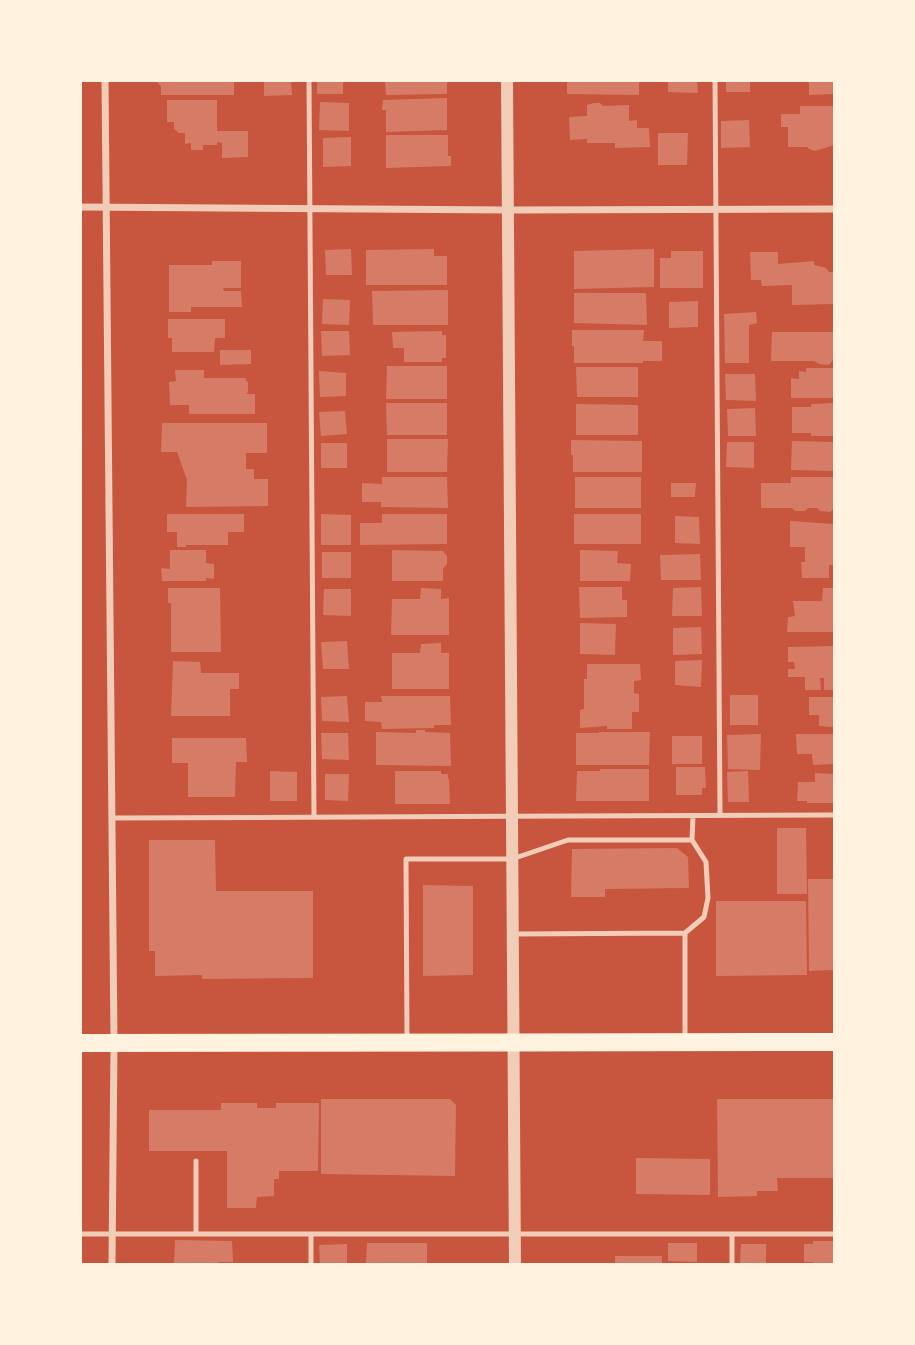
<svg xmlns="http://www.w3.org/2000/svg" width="915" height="1345" font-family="Signika,sans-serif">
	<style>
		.building { fill: #d67c66 }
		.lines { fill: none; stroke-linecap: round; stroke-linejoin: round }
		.service { stroke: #f1ccb7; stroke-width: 5 }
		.minor { stroke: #f1ccb7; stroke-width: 7 }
		.tertiary { stroke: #f1ccb7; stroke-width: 12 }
		.primary { stroke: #fff3e0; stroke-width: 18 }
	</style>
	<rect width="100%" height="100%" fill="#c8553d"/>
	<path class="building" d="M155,80H234V95H161V86Z
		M264,80H291L292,95L264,96Z
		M317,80H343V94H317Z
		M385,80H447V94L386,95Z
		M567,80H639V95L567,94Z
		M668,80H697L698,93L668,92Z
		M726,80H750V92H726Z
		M809,80H834V94L809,95Z
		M447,98V130L386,132V110H382L383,100Z
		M167,100H217V131H248V157L222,158V143L217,142V145H203V150H191V143L185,144V133H179L174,129V122H167Z
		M320,102L349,103V131L319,130Z
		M594,103H600L603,106L629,105V121L637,120V128H649L650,147L615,148V143H587V139L570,140L569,117L587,116V105Z
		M800,106H834V145L815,151L809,149L807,147H788V127H781V114H800Z
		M749,120L750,147L721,148V121Z
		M658,133H688L687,165H658Z
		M386,135H448V156H451V166L386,168Z
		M351,137V166L323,167V138Z
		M351,249L352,275H326L325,250Z
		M434,249V256H447V285H366V250Z
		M654,249V287L574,289V251Z
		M671,251H703V288H660V258H671Z
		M750,252H778V264L814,261V265L826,268L829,272H834V304L792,305V285L762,286L761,280H751Z
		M212,261H241V288H223L224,291H241L242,307H191V312H169V265H212Z
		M448,290V325H373L372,291Z
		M574,293H646L647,325L574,323Z
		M323,299L350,300L349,325L322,324Z
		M698,301V327L669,328V302Z
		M756,312L757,323L749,325V363H725L724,314Z
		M168,319H225V338H215L214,352H172V338H168Z
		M572,330H644L643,341H662V361H643V363H574V346H572Z
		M321,331H349L350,355L322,356Z
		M442,331V335H446V358H442V362H404V348H393L392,332Z
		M772,332H834V360H833L829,365L819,364L814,361H771Z
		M220,350H251V364L220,365Z
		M387,366H447V399H386Z
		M576,367H638V397H577Z
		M806,368H834V398H791V378L799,379V371L806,372Z
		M175,370H204V378H245L248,383V392L246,394H255V414H189V405H170L169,382L176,381Z
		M319,371L346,373V396L320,397Z
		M725,374H755L756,401L726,400Z
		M386,403H447V435H387Z
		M834,403V436H811V433H792V407H811V404Z
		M576,404L638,405V435H576Z
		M755,408L756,436H728L727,409Z
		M345,411L347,434L321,436L319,412Z
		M162,423H267V453H246V469H254V479H268V506L186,507L187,480L177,452H161Z
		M387,439H448L447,472H387Z
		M571,440L642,441V472H573V455H571Z
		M792,441L834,442V471L791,470Z
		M727,442H754V468L726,467Z
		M321,443H347V468H321Z
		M382,477H447L448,508L381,507V502H362V483L382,484Z
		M575,477H641V508H575Z
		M791,477H834V509L830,512L820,511L817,508H808L805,511H795L792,508H761V483H791Z
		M671,483H696L695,497H671Z
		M167,514H244V532H228V545H186V547H177V532H167Z
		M321,514L351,515V545H321Z
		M382,514H447V544L360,545V523H382Z
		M574,514H641V544H574Z
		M675,516L699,517L700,544L675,543Z
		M790,521L834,524V565H829V578H802L801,562H805V547H790Z
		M170,550H206V563L214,564V579L206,578V581H162L161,568L170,569Z
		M392,550L443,551L447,556V564L443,569V581H392Z
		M580,550L618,551L617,563L631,564L630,581H580Z
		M322,552H351V578H322Z
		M700,554L701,580H661L660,555Z
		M579,587H622V600H627V617L580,618Z
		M701,587L702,616H672L673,588Z
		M168,588H220L221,652H171V603H168Z
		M421,588L441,589V599L449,598V635H391L392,599H420Z
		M823,588H834V632H787L788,617L795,616L793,601H822Z
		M324,589H351V616L323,615Z
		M580,623L616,624L615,655L580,654Z
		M701,627L702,654L673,655V628Z
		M347,641L349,669H323L321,642Z
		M441,643V653H449V689H392V653H420L421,644Z
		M834,646V690H824V678H820L821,690H805V677H788V669H795L794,662H788V647Z
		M702,660L701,687L675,685V661Z
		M173,661L200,662L201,673H239V689H230V716H171Z
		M587,664H640L641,680L634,681V693L639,694V712H632V729H607V726L580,728V710L584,709V679H587Z
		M730,695H758V725H730Z
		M347,696L349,722L322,721L321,697Z
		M381,696H450L451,725H434V728L382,729L381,722L365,721V702H382Z
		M809,697H834V727L819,726V715H809Z
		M416,730H425V732L450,733L451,766L376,765V732L416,733Z
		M599,732H650L649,765H576V733H599Z
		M321,733H348L349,760L322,759Z
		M761,734L760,770L728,769L727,735Z
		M796,734H834V764L813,765L812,754H797Z
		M672,736H702V764H672Z
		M172,738H246L247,762H236L235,797H188V763H172Z
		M676,767H705L706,788H702V795H676Z
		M600,769H649V801H576L577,771H600Z
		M270,771L297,772V801H270Z
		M395,771H441V774H448V779H449L450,804H395Z
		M748,771L749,802H728L727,772Z
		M815,773L834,774V803H807V801H797L798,782H815Z
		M325,774H349L348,801L325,800Z
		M777,828H806L807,894H777Z
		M149,840H215L216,891H313V978L202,979V975L155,976V951H149Z
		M677,848L688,857L689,888L605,889V897H571L572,849Z
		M808,879H834V970L809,971Z
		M423,885L473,886V975L423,976Z
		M716,901H806L807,975L716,976Z
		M321,1099H450L456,1105L455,1176L321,1174Z
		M717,1099H834V1178H777L778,1191H757V1196L718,1197Z
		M221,1103H257V1108H276V1103H319L318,1171H279V1179H274V1196L257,1197L256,1208H227V1151H149V1110H221Z
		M636,1158L710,1159V1195L636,1194Z
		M175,1240L232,1241L233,1262H218V1264H174Z
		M813,1241H834V1264H814L813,1262H804V1244H813Z
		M367,1243H427V1264H366Z
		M668,1243H697V1262L668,1261Z
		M347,1244V1264H320L319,1245Z
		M741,1244H766V1264H740Z
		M615,1256H662V1264H615Z"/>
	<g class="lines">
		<path class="service" d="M309,80L314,817
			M715,80L720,815
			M112,818L834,815
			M692,840L693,816
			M514,934L685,933V1039
			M407,1039L406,859H512L568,840H692L706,862L708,898L704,917L685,933
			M196,1161V1234
			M80,1234H834
			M732,1234V1264
			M311,1264V1234"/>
		<path class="minor" d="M105,80L114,1043L112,1264
			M80,207L508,210L834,209"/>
		<path class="tertiary" d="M507,80L515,1264"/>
		<path class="primary" d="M80,1043L834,1042"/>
	</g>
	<rect width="915" height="1345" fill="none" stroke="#fff3e0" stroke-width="164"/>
</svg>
